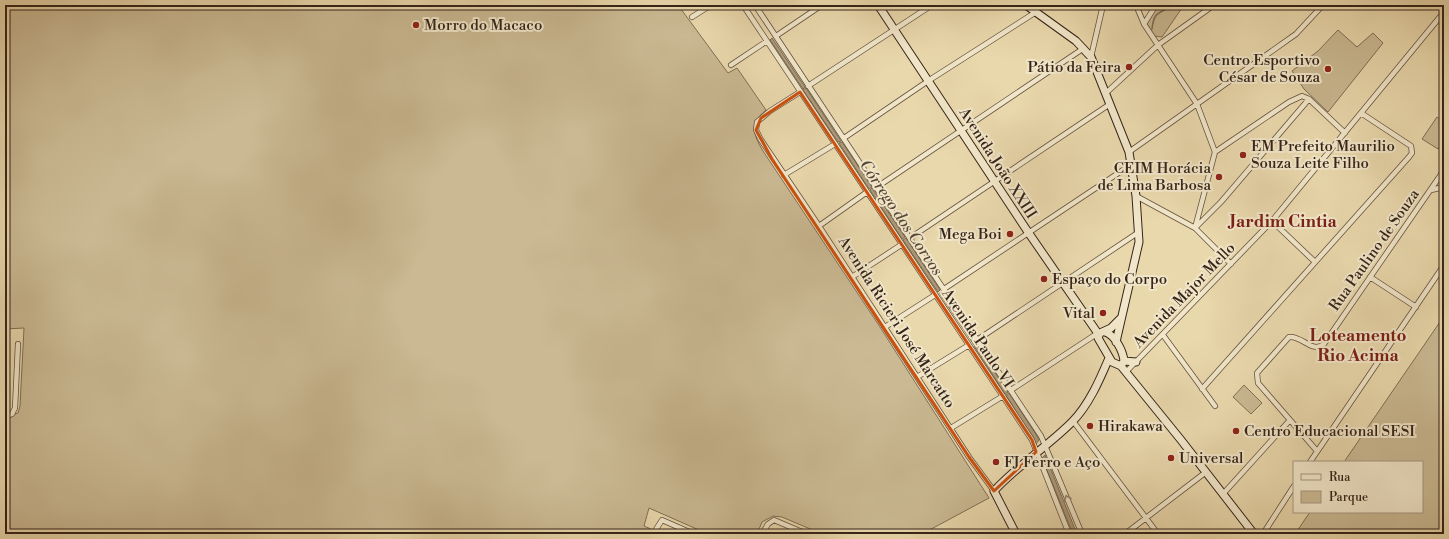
<svg xmlns="http://www.w3.org/2000/svg" width="1449" height="539" font-family="'Libre Bodoni',serif">
	<style>
		.green { fill: #cab993; stroke: #806e56 }
		.water { fill: #ac9b7a; stroke: #7c6b53 }
		.lines { fill: none; stroke-linecap: round; stroke-linejoin: round }
		.stream { stroke: #7c6b53; stroke-width: 1.5 }
		.street-casing { stroke: #62513e; stroke-width: 6 }
		.secondary-casing { stroke: #352419; stroke-width: 9 }
		.street { stroke: #f1e6c9; stroke-width: 4.5 }
		.secondary { stroke: #f1e6c9; stroke-width: 7 }
		.oneway { stroke: #938571 }
		.marked { fill: none; stroke: #cd510e; stroke-width: 3; stroke-linejoin: round }
		.poi-dot { fill: #8f2418; stroke: #f1e6c9; stroke-width: 1.5 }
		.labels { text-anchor: middle; stroke-width: 4; stroke-linejoin: round; paint-order: stroke }
		.poi-label { font-size: 15px; fill: #352419; stroke: #f1e6c9; text-anchor: start }
		.street-label { font-size: 15px; fill: #352419; stroke: #f1e6c9 }
		.water-label { font-size: 16px; font-style: italic; fill: #594836; stroke: #f1e6c9 }
		.quarter-label { font-size: 17px; font-weight: bold; fill: #7a1f14; stroke: #f1e6c9 }
	</style>
	<rect width="100%" height="100%" fill="#e9d8ac"/>
	<filter id="stains"><feTurbulence type="fractalNoise" baseFrequency=".005" numOctaves="4"/><feColorMatrix values="0 0 0 0 .2 0 0 0 0 .09 0 0 0 0 .02 0 0 0 .5 -.17"/></filter>
	<radialGradient id="worn" r=".72"><stop offset=".6" stop-color="#630" stop-opacity="0"/><stop offset="1" stop-color="#630" stop-opacity=".3"/></radialGradient>
	<path class="green" d="M5,5H678L728,73L737,68L766,110C749,124 753,134 763,151L878,324L989,498L922,534H822L782,517L773,516L762,522L757,534H708L649,508L644,526L651,529L649,534H5V418L18,413L20,406L24,328L5,329Z
		M1158,5H1184L1162,37L1154,36L1147,24Z
		M1338,30L1357,47L1373,33L1383,43L1328,112L1304,89L1292,71L1318,51Z
		M1437,117L1444,122V140L1438,149L1422,139Z
		M1444,316V534H1295L1310,512H1422V462H1344Z
		M1244,385L1262,403L1251,414L1233,397Z"/>
	<path class="water" d="M772,38L805,87L803,89L770,40Z
		M806,88L841,141L838,142L803,90Z
		M842,142L872,187L869,189L839,143Z
		M872,188L905,237L902,239L870,190Z
		M906,238L940,290L938,292L903,240Z
		M941,291L976,344L974,345L939,293Z
		M977,345L1008,392L1005,394L974,346Z
		M1009,393L1037,436L1039,440L1036,444L1006,395Z
		M1045,455L1077,534H1073L1042,458Z"/>
	<g class="lines">
		<path class="stream" d="M1152,29C1154,10 1160,14 1173,5"/>
		<defs>
			<path id="street" d="M743,5L1032,440L1069,534
				M755,5L1041,436L1082,534
				M1136,5L1144,24L1197,104L1215,152L1195,228
				M692,17L711,5
				M1144,24L1156,5
				M776,36L822,5
				M1091,57L1103,5
				M731,65L767,41
				M808,86L932,5
				M800,92L770,111L757,122L756,130L761,140L819,226L969,457L994,491
				M1106,93L1158,45L1214,5
				M844,138L928,81L1036,12
				M1129,152L1296,34L1323,5
				M1215,152L1289,102L1302,96L1309,99L1345,133
				M1441,174L1444,186
				M784,175L835,144
				M877,187L1084,48
				M1431,190L1444,187
				M1136,196L1195,228L1231,264
				M1272,221L1315,262
				M819,226L867,192
				M1196,227L1221,202L1309,99
				M910,238L1110,104
				M852,277L901,245
				M1370,277L1416,307
				M944,289L1132,164
				M885,327L935,295
				M1163,335L1215,406
				M977,340L1139,232
				M1126,372L1272,221L1444,12
				M917,377L969,345
				M1202,389L1409,157L1412,153L1411,146L1361,113
				M1011,390L1098,333
				M5,417L12,414L15,408L18,344
				M1073,421L1158,534
				M951,428L1003,396
				M1317,451L1258,383L1257,373L1289,337C1302,335 1312,354 1324,344L1442,173
				M1310,462L1444,265
				M1223,494L1290,420
				M653,534L662,520L694,534
				M762,534L768,524L774,520L807,534
				M1125,534L1206,472
				M1263,534L1294,486"/>
			<path id="secondary" d="M878,5L1028,232L1099,335
				M1026,5L1076,41L1091,57L1129,152L1136,196L1139,242L1116,342
				M1105,332C1115,335 1123,351 1124,361L1121,366L1112,362L1098,338L1100,333L1111,328L1121,318
				M1124,361L1136,362
				M1121,366L1181,440L1254,534
				M1016,534L994,491C1018,465 1048,446 1072,422C1089,405 1100,379 1109,358"/>
		</defs>
		<use href="#street" class="street-casing"/>
		<use href="#secondary" class="secondary-casing"/>
		<use href="#street" class="street"/>
		<use href="#secondary" class="secondary"/>
	</g>
	<defs><path id="oneway-chevron" d="M-2-3.5L2.5 0L-2 3.5" fill="none" stroke-width="1.6" stroke-linecap="round" stroke-linejoin="round"/></defs>
	<use class="oneway" href="#oneway-chevron" transform="translate(1067 498) rotate(-112)"/>
	<path class="marked" d="M800,92L1032,440L1036,452L994,491L969,457L772,159L756,130L761,118Z"/>
	<g class="poi-dot">
		<circle cx="416" cy="25" r="4"/>
		<circle cx="1129" cy="67" r="4"/>
		<circle cx="1328" cy="69" r="4"/>
		<circle cx="1243" cy="155" r="4"/>
		<circle cx="1219" cy="177" r="4"/>
		<circle cx="1010" cy="234" r="4"/>
		<circle cx="1044" cy="279" r="4"/>
		<circle cx="1103" cy="313" r="4"/>
		<circle cx="1090" cy="426" r="4"/>
		<circle cx="1236" cy="431" r="4"/>
		<circle cx="1171" cy="458" r="4"/>
		<circle cx="996" cy="462" r="4"/>
	</g>
	<g class="labels">
		<g class="poi-label">
			<text x="424" y="30">Morro do Macaco</text>
			<text x="1320" y="65" text-anchor="end">Centro Esportivo<tspan x="1320" dy="17">César de Souza</tspan></text>
			<text x="1121" y="72" text-anchor="end">Pátio da Feira</text>
			<text x="1251" y="151">EM Prefeito Maurilio<tspan x="1251" dy="17">Souza Leite Filho</tspan></text>
			<text x="1211" y="173" text-anchor="end">CEIM Horácia<tspan x="1211" dy="17">de Lima Barbosa</tspan></text>
			<text x="1002" y="239" text-anchor="end">Mega Boi</text>
			<text x="1052" y="284">Espaço do Corpo</text>
			<text x="1095" y="318" text-anchor="end">Vital</text>
			<text x="1098" y="431">Hirakawa</text>
			<text x="1244" y="436">Centro Educacional SESI</text>
			<text x="1179" y="463">Universal</text>
			<text x="1004" y="467">FJ Ferro e Aço</text>
		</g>
		<g class="street-label">
			<text transform="translate(998 163) rotate(57)" y="5">Avenida João XXIII</text>
			<text transform="translate(1374 250) rotate(-55)" y="5">Rua Paulino de Souza</text>
			<text transform="translate(1184 295) rotate(-46)" y="5">Avenida Major Mello</text>
			<text transform="translate(897 322) rotate(57)" y="5">Avenida Ricieri José Marcatto</text>
			<text transform="translate(978 338) rotate(56)" y="5">Avenida Paulo VI</text>
		</g>
		<g class="water-label">
			<text transform="translate(902 217) rotate(56)" y="6">Córrego dos Corvos</text>
		</g>
		<g class="quarter-label">
			<text x="1283" y="227">Jardim Cintia</text>
			<text x="1358" y="341">Loteamento<tspan x="1358" dy="20">Rio Acima</tspan></text>
		</g>
	</g>
	<rect width="1449" height="539" fill="none" stroke="#e9d8ac" stroke-width="20"/>
	<rect x="6" y="6" width="1437" height="527" fill="none" stroke="#352419" stroke-width="2"/>
	<rect x="10" y="10" width="1429" height="519" fill="none" stroke="#352419"/>
	<rect x="1293" y="461" width="130" height="52" fill="#f1e6c9" stroke="#a69883"/>
	<rect x="1301" y="474" width="20" height="6" fill="#f1e6c9" stroke="#a69883"/>
	<text x="1329" y="481" font-size="12" fill="#352419">Rua</text>
	<rect x="1301" y="491" width="20" height="12" fill="#cab993" stroke="#a69883"/>
	<text x="1329" y="501" font-size="12" fill="#352419">Parque</text>
	<rect width="100%" height="100%" filter="url(#stains)"/>
	<rect width="100%" height="100%" fill="url(#worn)"/>
</svg>
